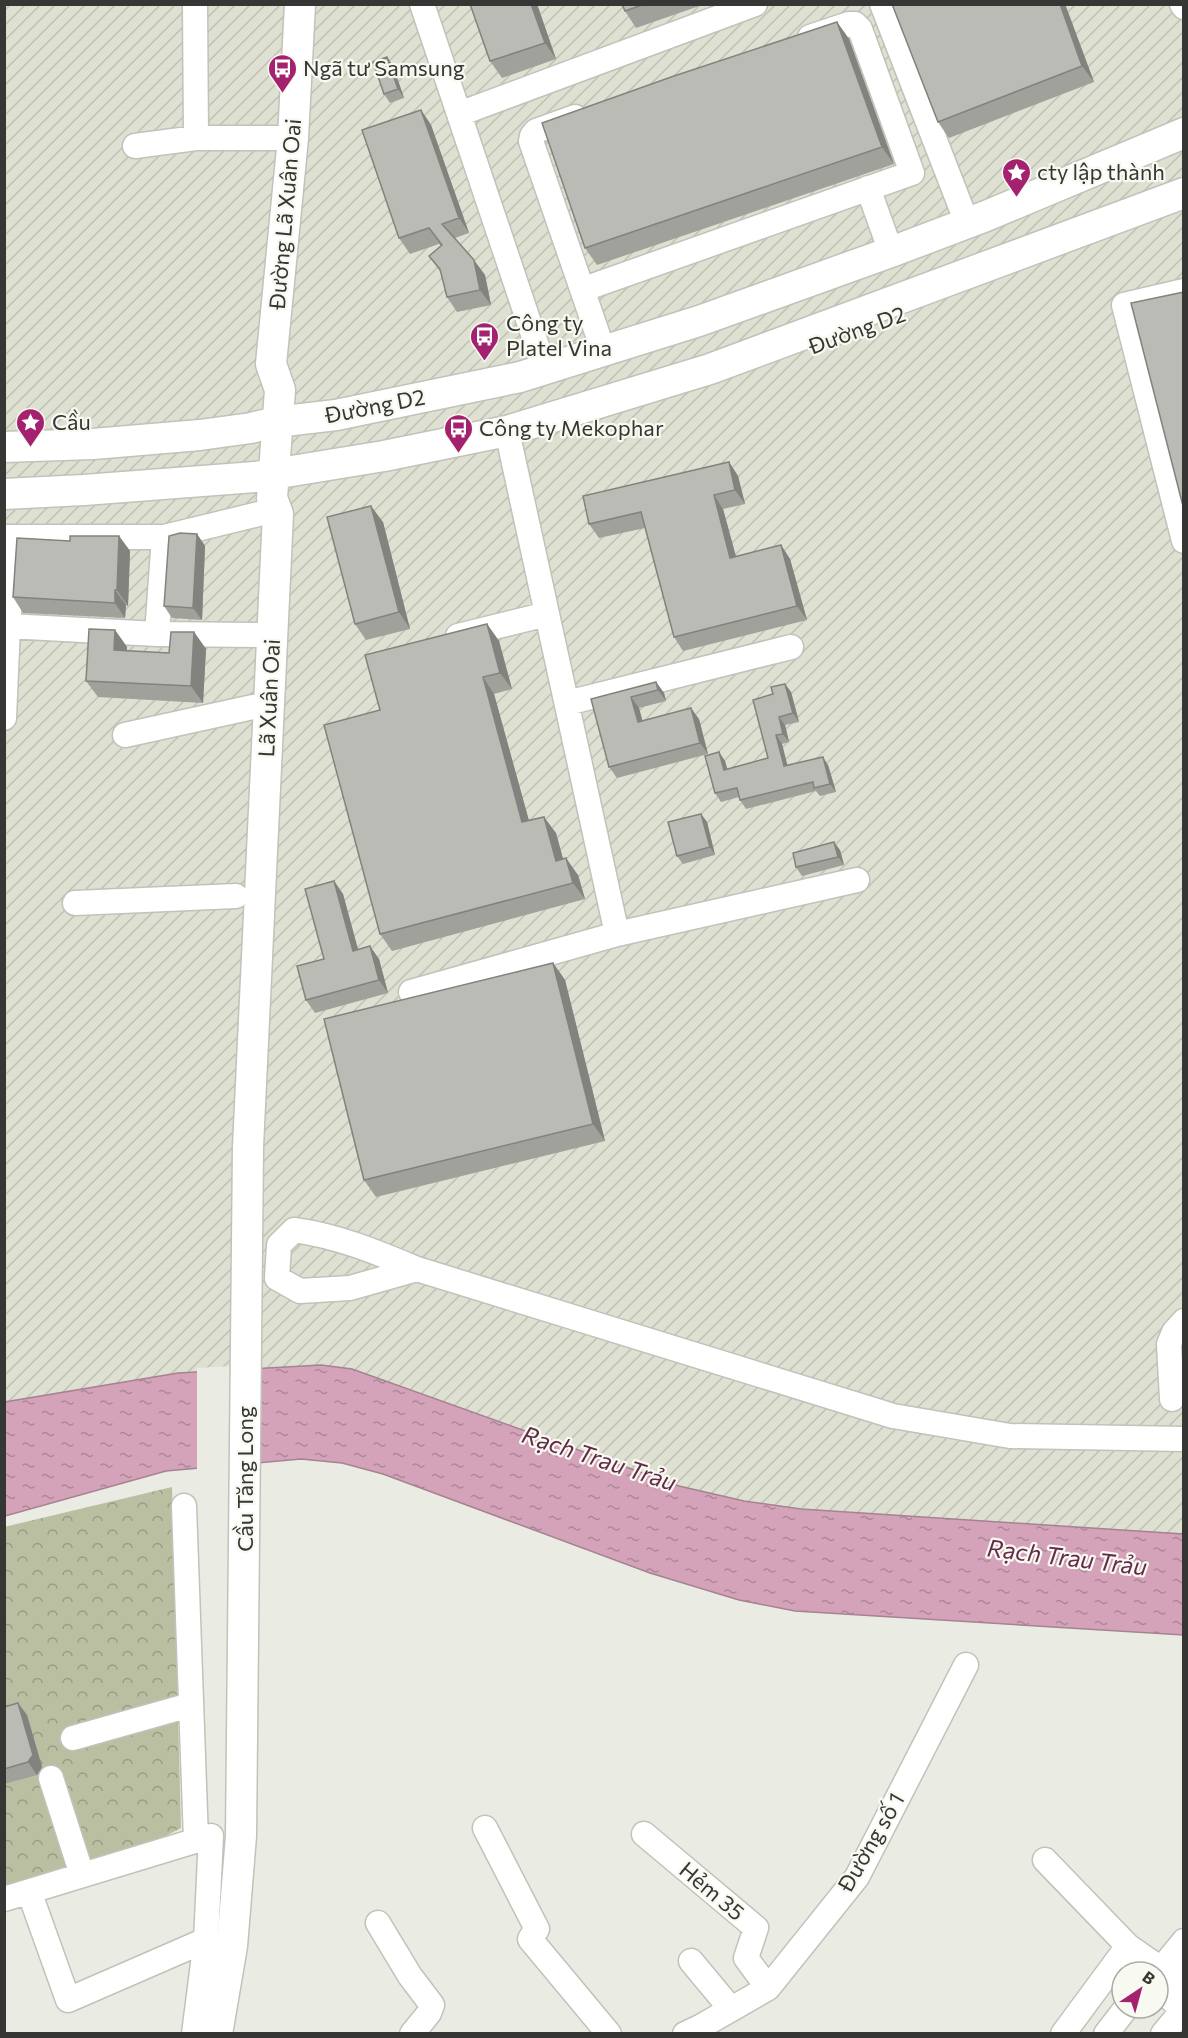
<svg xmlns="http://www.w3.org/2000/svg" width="1188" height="2038" font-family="Commissioner,sans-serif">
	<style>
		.industrial { fill: url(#industrial-furrows) }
		.park { fill: url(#park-crowns) }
		.water { fill: url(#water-ripples); stroke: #a58391; stroke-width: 1.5 }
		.pier { fill: #eaece4 }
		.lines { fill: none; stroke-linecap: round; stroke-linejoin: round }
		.minor-casing { stroke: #c1c2ba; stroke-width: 27 }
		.major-casing { stroke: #c1c2ba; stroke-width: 33 }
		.minor { stroke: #fff; stroke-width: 24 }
		.major { stroke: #fff; stroke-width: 30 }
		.wall { fill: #a0a19b }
		.shaded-wall { fill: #82837e }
		.building { fill: #babbb4; stroke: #82837e; stroke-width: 1.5 }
		.labels { text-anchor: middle; stroke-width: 4.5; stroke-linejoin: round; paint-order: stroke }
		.poi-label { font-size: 22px; fill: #363734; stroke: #f8f9f1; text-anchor: start }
		.street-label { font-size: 22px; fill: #363734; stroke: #f8f9f1 }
		.water-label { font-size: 24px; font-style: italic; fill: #652a49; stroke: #f8f9f1 }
	</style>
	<defs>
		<pattern id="industrial-furrows" width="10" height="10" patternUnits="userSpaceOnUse" patternTransform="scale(1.5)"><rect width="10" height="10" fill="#dee0d1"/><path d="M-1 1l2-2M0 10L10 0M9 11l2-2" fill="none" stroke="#bfc1b4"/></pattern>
		<pattern id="park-crowns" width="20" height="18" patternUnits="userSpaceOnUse" patternTransform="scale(1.5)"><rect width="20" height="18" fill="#bbbfa2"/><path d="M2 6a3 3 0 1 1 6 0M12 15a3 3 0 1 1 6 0" fill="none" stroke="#999c85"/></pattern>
		<pattern id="water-ripples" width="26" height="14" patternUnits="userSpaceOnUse" patternTransform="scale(1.5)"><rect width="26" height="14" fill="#d4a3b9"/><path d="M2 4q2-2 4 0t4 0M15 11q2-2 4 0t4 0" fill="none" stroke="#ad8697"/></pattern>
	</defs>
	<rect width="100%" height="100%" fill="#eaece4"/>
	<path class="industrial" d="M5,5H1183V1534L801,1509L744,1501L679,1486L352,1369L321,1365L178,1373L5,1402Z"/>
	<path class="park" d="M172,1487L181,1828L148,1845L4,1886V1527Z"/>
	<path class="water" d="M321,1365L352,1369L679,1486L744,1501L801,1509L1183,1534V1635L795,1611L739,1600L650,1573L383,1474L342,1463L301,1459L166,1471L5,1516V1402L178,1373Z"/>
	<path class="pier" d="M233,1366L234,1468L197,1471V1368Z"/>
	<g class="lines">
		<defs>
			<path id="minor" d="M195,4L196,138
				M422,4L545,370
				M882,4L967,223
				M1182,4L1184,7
				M459,114L755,4
				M575,117L536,131L532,136L531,141L603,350
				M135,146L196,138H293
				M868,188L891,252
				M584,289L912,173L860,29L855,24H849L810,37
				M1184,291L1124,305L1184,541
				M4,537H164L263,513
				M8,626L157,634L258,635
				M157,634L164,537
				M458,636L547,614
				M567,703L791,647
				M4,718L8,626L15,537
				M125,735L253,707
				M75,903L236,896
				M617,934L857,880
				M411,992L617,934L507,431
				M417,1269L350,1288L300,1291L277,1278L279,1245L294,1230C338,1236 376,1252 417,1269L893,1416L1010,1436L1184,1439
				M1172,1399L1169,1344L1174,1332L1184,1321
				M184,1506L196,1840
				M73,1738L190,1705
				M51,1778L82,1875
				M485,1828L537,1929L530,1939L609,2034
				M644,1834L756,1928L746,1958L768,1988
				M1045,1860L1128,1946
				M4,1899L211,1836L206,1940L194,2034
				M34,1905L68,2000L206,1940
				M378,1923L410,1976L432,2005L429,2013L412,2034
				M691,1961L731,2009
				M1158,1988L1184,2010
				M1166,1994L1184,1972
				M685,2034L702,2026L768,1988L857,1877L966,1665
				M1063,2034L1128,1946L1161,1969L1184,1941
				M1106,2034L1126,2008
				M1163,2034L1183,2010"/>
			<path id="major" d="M4,447L93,444L200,435L251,428L276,422L336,415L520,377L699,321L891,252L986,216L1184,133
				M4,494L84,490L255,477L384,456L507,431L710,369L1184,193
				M217,2034L232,1946L241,1836L248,1147L278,514L272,498L280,390L271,364L293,138L300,4"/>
		</defs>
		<use href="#minor" class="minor-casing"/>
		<use href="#major" class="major-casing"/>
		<use href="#minor" class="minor"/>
		<use href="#major" class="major"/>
	</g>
	<path class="wall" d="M537,4L556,59L502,78L490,61Z
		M622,4H705L636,28L625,11Z
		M892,4H1065L1094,82L949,138L938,122Z
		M837,22L849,39L894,164L597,265L585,248Z
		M387,57L393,66L404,98L390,103L384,94Z
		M421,110L431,125L469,233L455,238L485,275L491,305L457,312L447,297L441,273L429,256L441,246L439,244L410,254L399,238Z
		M729,462L738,476L745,504L723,509L736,556L781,545L790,559L807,620L683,651L674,637L645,528L599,538L589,524Z
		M383,522L410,629L366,640L355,624Z
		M197,534L205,546L202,620L172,618L164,606Z
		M119,536L130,551L128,606L126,605L125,618L23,613L13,597L70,541Z
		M487,624L499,641L512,689L494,694L529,821L556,833L563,859L578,875L585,899L392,951L380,934V710Z
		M115,630L127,647V651L169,653L194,632L206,649L203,703L98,697L86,681Z
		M656,682L664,693L666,701L639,708L642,721L699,719L708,754L617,778L609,767L591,699Z
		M785,684L791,692L799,722L785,725L789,742L782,744L787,766L828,765L836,792L820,796L816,791L746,809L740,800L739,797L721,802L715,793L719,752L725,761L727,769L768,758L773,694Z
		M701,814L707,822L715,855L683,864L677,856Z
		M840,850L844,865L802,876L796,867Z
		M334,881L343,894L358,950L379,959L388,993L315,1013L306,1000L324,959Z
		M553,963L565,980L605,1141L376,1197L364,1180Z
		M18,1703L27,1715L42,1767L37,1775L4,1784V1707Z"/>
	<path class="shaded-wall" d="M531,4H537L556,59L545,43Z
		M1060,4H1065L1094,82L1082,66Z
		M837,22L849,39L894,164L882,147Z
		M387,57L393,66L404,98L398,89Z
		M421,110L431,125L469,233L459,218Z
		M474,260L485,275L491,305L480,290Z
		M729,462L738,476L745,504L735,490Z
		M714,495L723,509L740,572L730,558Z
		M371,506L383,522L410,629L399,612Z
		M197,534L205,546L202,620L193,608Z
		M119,536L130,551L128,606L117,590Z
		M781,545L790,559L807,620L797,606Z
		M115,590L126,605L125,618L115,603Z
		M487,624L499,641L512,689L500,673Z
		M115,630L127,647L126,667L114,650Z
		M194,632L206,649L203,703L191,686Z
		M483,677L494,694L534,839L522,822Z
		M656,682L664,693L666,701L658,690Z
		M785,684L791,692L799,722L793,713Z
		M631,697L639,708L646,733L638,722Z
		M691,708L699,719L708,754L700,743Z
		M779,717L785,725L789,742L783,734Z
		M776,735L782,744L790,775L784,766Z
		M719,752L725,761L730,778L724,770Z
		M823,757L828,765L836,792L830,784Z
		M701,814L707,822L715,855L710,847Z
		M544,817L556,833L568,877L556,861Z
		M834,842L840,850L844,865L838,857Z
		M566,858L578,875L585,899L573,883Z
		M334,881L343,894L362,964L353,951Z
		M370,946L379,959L388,993L379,980Z
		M553,963L565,980L605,1141L593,1124Z
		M18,1703L27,1715L42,1767L37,1775L28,1762Z"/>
	<path class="building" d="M470,4H531L545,43L490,61Z
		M622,4H645L625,11Z
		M892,4H1060L1082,66L938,122Z
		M837,22L882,147L585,248L542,123L674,76Z
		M387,57L398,89L384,94L373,62Z
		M421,110L459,218L442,224L474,260L480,290L447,297L440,269L429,256L442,245L429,228L399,238L362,130Z
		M1184,292V510L1131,303Z
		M729,462L735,490L714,495L730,558L781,545L797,606L674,637L641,512L589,524L583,496Z
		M371,506L399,612L355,624L327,517Z
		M180,533L197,534L193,608L164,606L169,536Z
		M70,536H119L117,590H115V603L13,597L17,538L70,541Z
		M487,624L500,673L483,677L522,822L544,817L556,861L566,858L573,883L380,934L324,725L380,710L365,655Z
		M89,629L115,630L114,650L169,653L171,632H194L191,686L86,681Z
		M656,682L658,690L631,697L638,722L691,708L700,743L609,767L591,699Z
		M785,684L793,713L779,717L783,734L776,735L784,766L823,757L830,784L814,788L813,782L740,800L737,788L715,793L705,756L719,752L724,770L768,758L753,700L773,694L771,687Z
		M701,814L710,847L677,856L668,822Z
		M834,842L838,857L796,867L793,853Z
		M334,881L353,951L370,946L379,980L306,1000L297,966L324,959L305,889Z
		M553,963L593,1124L364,1180L324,1019Z
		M18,1703L33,1755L28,1762L4,1769V1707Z"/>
	<defs>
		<symbol id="bus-pin" viewBox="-11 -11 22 30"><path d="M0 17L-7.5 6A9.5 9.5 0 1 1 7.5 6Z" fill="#a4216f" stroke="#f8f9f1"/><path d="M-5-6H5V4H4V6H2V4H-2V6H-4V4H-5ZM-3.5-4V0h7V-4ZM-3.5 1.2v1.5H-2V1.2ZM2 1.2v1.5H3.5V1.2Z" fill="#fff"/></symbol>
		<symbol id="sight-pin" viewBox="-11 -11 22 30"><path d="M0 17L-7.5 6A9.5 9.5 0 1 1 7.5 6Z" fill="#a4216f" stroke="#f8f9f1"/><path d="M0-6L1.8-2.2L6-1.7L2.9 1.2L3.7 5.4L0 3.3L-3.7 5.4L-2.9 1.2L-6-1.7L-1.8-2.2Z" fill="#fff"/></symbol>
	</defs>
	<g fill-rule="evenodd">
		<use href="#bus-pin" x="266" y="52" width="33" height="45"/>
		<use href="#sight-pin" x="1000" y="156" width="33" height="45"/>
		<use href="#bus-pin" x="468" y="320" width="33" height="45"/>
		<use href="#sight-pin" x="14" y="406" width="33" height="45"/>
		<use href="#bus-pin" x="442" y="412" width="33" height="45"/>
	</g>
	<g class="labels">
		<g class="poi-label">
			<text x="303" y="76">Ngã tư Samsung</text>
			<text x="1037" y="180">cty lập thành</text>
			<text x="506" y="331">Công ty<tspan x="506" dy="25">Platel Vina</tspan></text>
			<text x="52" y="430">Cầu</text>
			<text x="479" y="436">Công ty Mekophar</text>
		</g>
		<g class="street-label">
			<text transform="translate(285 214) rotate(-85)" y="8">Đường Lã Xuân Oai</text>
			<text transform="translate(857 330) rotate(-20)" y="8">Đường D2</text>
			<text transform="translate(375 406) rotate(-11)" y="8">Đường D2</text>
			<text transform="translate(269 698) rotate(-87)" y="8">Lã Xuân Oai</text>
			<text transform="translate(245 1479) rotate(-90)" y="8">Cầu Tăng Long</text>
			<text transform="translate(871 1842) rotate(-60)" y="8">Đường số 1</text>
			<text transform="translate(712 1891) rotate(40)" y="8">Hẻm 35</text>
		</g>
		<g class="water-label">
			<text transform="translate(599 1459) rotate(18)" y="8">Rạch Trau Trảu</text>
			<text transform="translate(1067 1558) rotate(7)" y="8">Rạch Trau Trảu</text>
		</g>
	</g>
	<rect width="1188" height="2038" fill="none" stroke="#363734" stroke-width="12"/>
	<g transform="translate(1140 1990) rotate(36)"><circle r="28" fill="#f8f9f1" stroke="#aaaba5" stroke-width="1.5"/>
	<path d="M0-4.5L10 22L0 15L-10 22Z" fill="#a4216f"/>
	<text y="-9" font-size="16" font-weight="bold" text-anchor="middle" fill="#363734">B</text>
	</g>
</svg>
